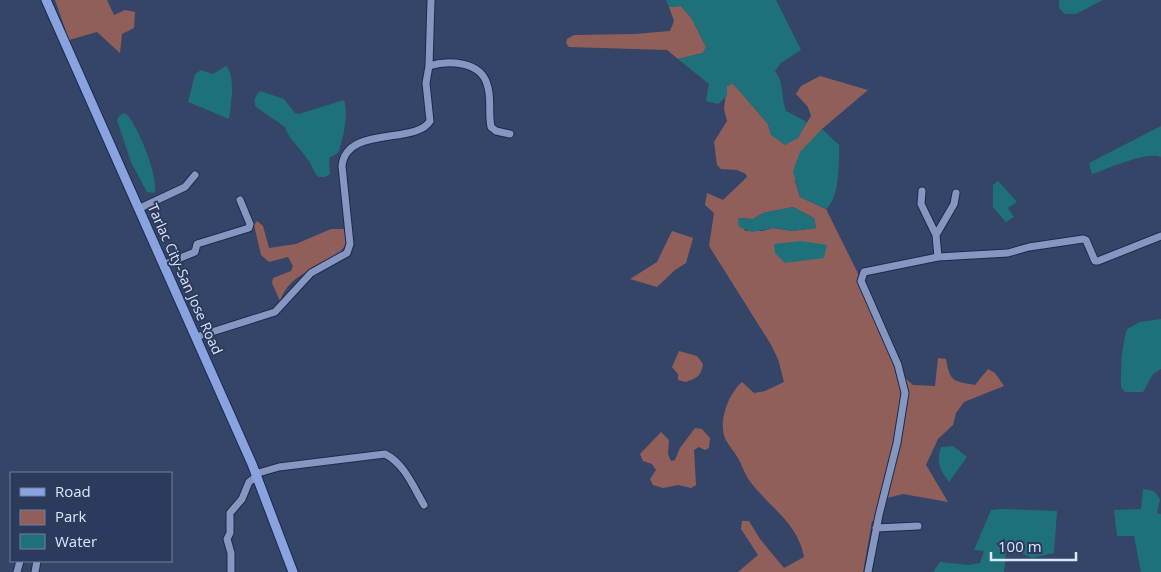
<svg xmlns="http://www.w3.org/2000/svg" width="1161" height="572" font-family="'Open Sans',sans-serif">
	<style>
		.green { fill: #915f5a; fill-rule: evenodd }
		.water { fill: #1e717a }
		.lines { fill: none; stroke-linecap: round; stroke-linejoin: round }
		.minor-casing { stroke: #1d2a4c; stroke-width: 9 }
		.major-casing { stroke: #1d2a4c; stroke-width: 11 }
		.minor { stroke: #8597c0; stroke-width: 7 }
		.major { stroke: #89a3e0; stroke-width: 9 }
		.labels { text-anchor: middle; stroke-width: 4; stroke-linejoin: round; paint-order: stroke }
		.street-label { font-size: 14px; fill: #dce6fc; stroke: #2b3a5d }
	</style>
	<rect width="100%" height="100%" fill="#354568"/>
	<path class="green" d="M55,0H107L114,15L125,10L135,12L134,28L122,34L120,53L97,32L69,40Z
		M681,6L692,19L706,47L703,53L678,59L667,50L569,47L566,43L567,39L574,35L635,34L670,31L674,21L669,7Z
		M820,76L868,90L822,129L814,139L795,181L800,197L826,209L882,322L899,359L904,377L913,385L935,386L938,358L946,359C950,382 953,381 975,385L988,369L995,373L1004,386L964,402L956,413L953,425L938,439L926,465L948,502L903,494L887,498L880,521H872L863,572H738L758,555L741,529L742,521H749L760,539L784,568L804,557C798,524 772,509 752,484C746,477 743,468 739,460C735,452 728,445 725,438C718,421 729,393 742,382L754,393L765,391L784,382L778,359L770,343L709,246L714,213L705,205L707,193L723,200L747,177L746,174L737,170L721,169L717,165L714,142L727,121L724,109L727,86L733,83L768,124L771,135L798,137L811,116L808,107L796,94L801,86ZM793,207L814,218L816,228L792,231L773,228L762,231H745L739,218L753,219L763,213Z
		M257,221L263,226L269,248L296,244L331,229H344L346,243C335,270 292,265 280,301L272,283L273,278L291,271L293,266L288,257L269,262L261,255L254,225Z
		M672,231L693,238L686,263L675,270L657,287L630,279L657,262Z
		M679,351L697,356L703,364C701,376 697,378 686,382L678,380V374L672,367Z
		M695,428L702,429L710,438L709,448L705,450L699,447L694,450L696,485L691,488L678,485L663,488L653,485L650,479L656,470L652,464L643,461L640,454L661,432L669,440L668,454L671,461L675,460L680,448Z"/>
	<path class="water" d="M666,0H776L801,50L781,63L775,71C784,83 781,97 786,111L807,122L798,138L785,145L771,135L768,124L733,84L727,86V96L718,104L706,101L709,84L678,59L703,53L706,47L692,19L681,6L669,7Z
		M1059,0H1103L1076,14H1065L1059,8Z
		M226,66C236,76 231,105 229,119L188,102L195,74L201,70L213,74Z
		M260,91L284,99L295,113L299,114L344,100C349,114 343,140 338,153L329,158L330,174L325,177H319C313,173 313,166 308,160C301,149 288,138 285,127L256,107C253,101 255,96 260,91Z
		M125,113C136,120 161,182 154,193L147,192L131,162L117,120L120,115Z
		M1161,126V157C1146,151 1108,169 1092,174L1089,163Z
		M822,129L839,145C839,162 840,197 826,209L800,197L793,171L800,152Z
		M998,181L1017,202L1008,208L1014,217L1006,222L993,207V185Z
		M793,207L814,218L816,228L792,231L773,228L752,232L739,227L738,218L753,219L763,213Z
		M802,241L827,245L824,258L785,263L775,253L774,244Z
		M1161,319V369L1153,374L1143,392H1125L1121,387C1121,367 1121,349 1127,329L1140,322Z
		M953,446L967,457L949,482C940,470 936,462 941,447Z
		M1143,489L1154,491L1160,499L1157,513L1161,514V572H1141L1134,536H1117L1114,510L1141,509Z
		M1001,509L1057,511L1054,553L1032,558L1018,551L1006,552L1004,572H933L940,562L969,565L980,563L984,551L974,550L991,510Z"/>
	<g class="lines">
		<defs>
			<path id="minor" d="M429,66C448,60 480,61 487,84C492,97 488,113 491,127L496,131L510,134
				M922,191L921,204L936,235
				M138,209L185,187L195,175
				M938,257L936,235L954,204L956,193
				M163,265L195,252L197,244L249,228L250,224L240,200
				M196,337L275,312L311,273L347,253L350,244L342,166C346,125 416,145 430,121L426,83L429,66L431,0
				M255,474L279,467L385,454C404,463 414,488 424,505
				M876,528L918,526
				M17,572L20,561
				M35,572L37,561
				M231,572V553L227,539L230,533V513L242,499L249,482L257,476
				M868,572L879,515L897,443L905,393L898,365L861,281L864,272L938,257L1008,253L1029,247L1083,239L1086,240L1095,261H1098L1161,236"/>
			<path id="major" d="M46,0L252,464L293,572"/>
		</defs>
		<use href="#minor" class="minor-casing"/>
		<use href="#major" class="major-casing"/>
		<use href="#minor" class="minor"/>
		<use href="#major" class="major"/>
	</g>
	<g class="labels">
		<g class="street-label">
			<text transform="translate(185 279) rotate(66)" y="5">Tarlac City-San Jose Road</text>
		</g>
	</g>
	<rect x="10" y="472" width="162" height="90" fill="#2b3a5d" stroke="#727f9d"/>
	<rect x="20" y="488" width="25" height="8" fill="#89a3e0" stroke="#727f9d"/>
	<text x="55" y="497" font-size="15" fill="#dce6fc">Road</text>
	<rect x="20" y="510" width="25" height="15" fill="#915f5a" stroke="#727f9d"/>
	<text x="55" y="522" font-size="15" fill="#dce6fc">Park</text>
	<rect x="20" y="534" width="25" height="15" fill="#1e717a" stroke="#727f9d"/>
	<text x="55" y="547" font-size="15" fill="#dce6fc">Water</text>
	<path d="M991 552v8h85v-8" fill="none" stroke="#dce6fc" stroke-width="2.5"/>
	<text x="998" y="552" font-size="15" fill="#dce6fc" stroke="#2b3a5d" stroke-width="4" paint-order="stroke">100 m</text>
</svg>
